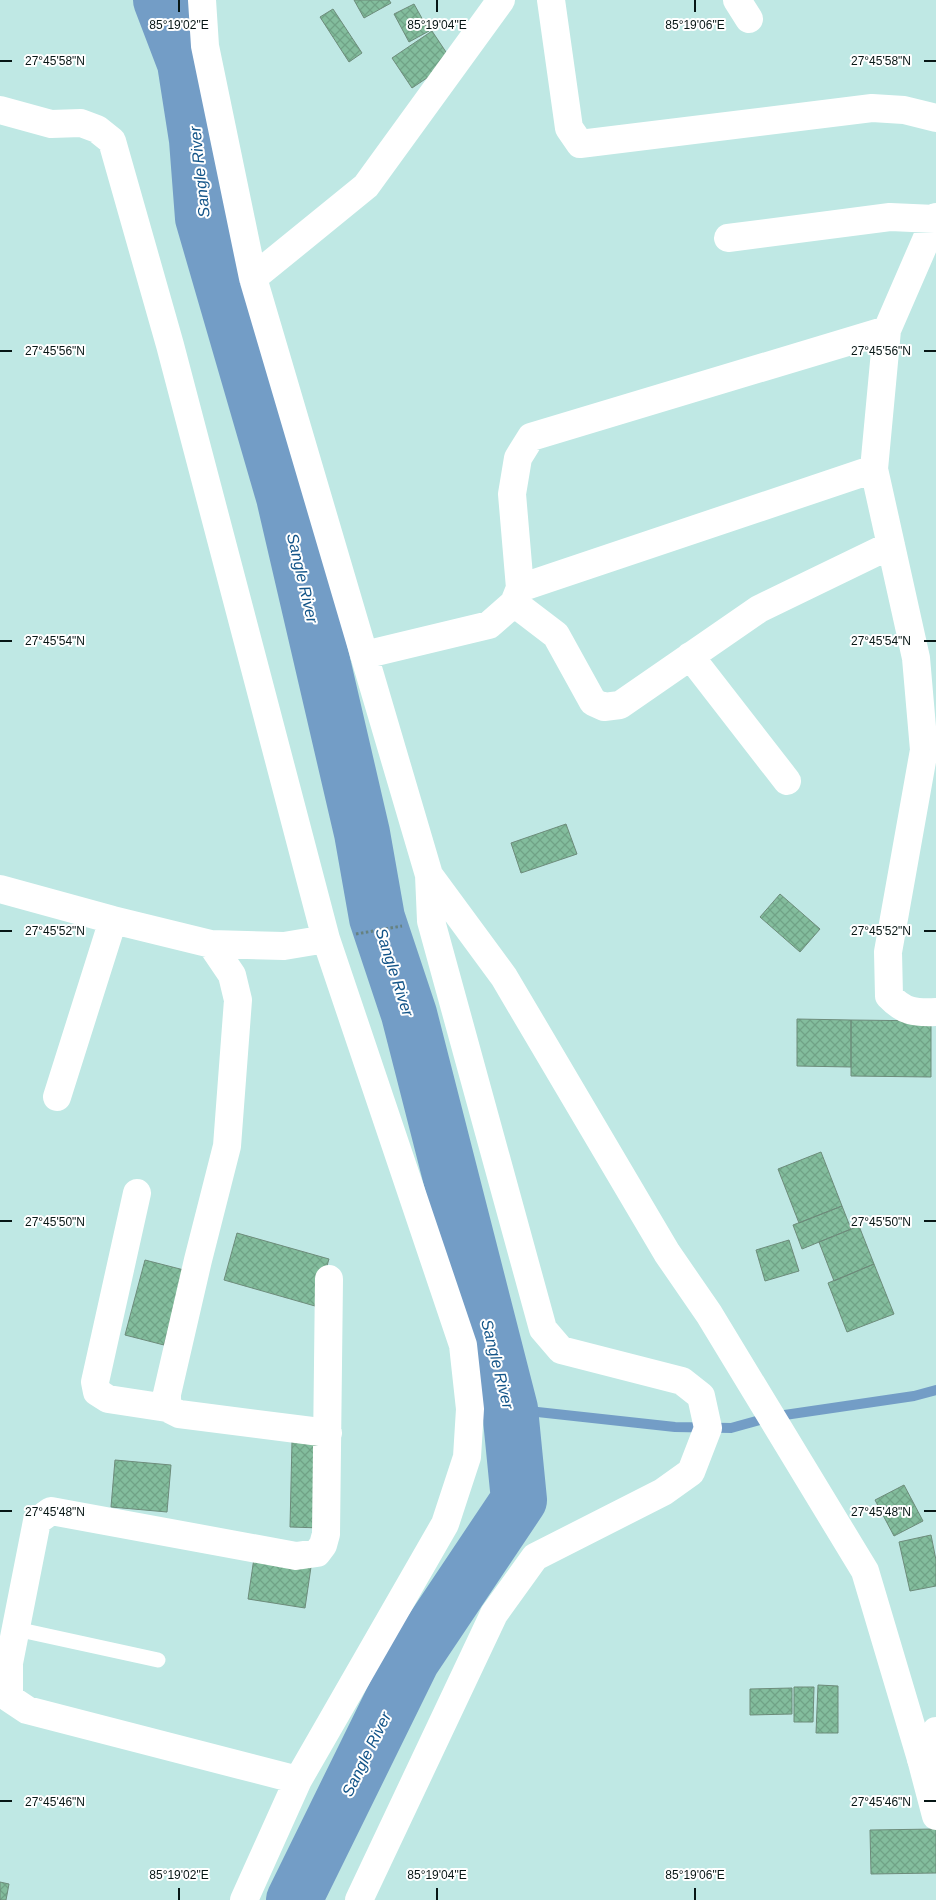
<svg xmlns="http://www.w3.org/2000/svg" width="936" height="1900" font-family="Arial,sans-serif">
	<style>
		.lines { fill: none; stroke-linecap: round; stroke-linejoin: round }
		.stream { stroke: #739dc6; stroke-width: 10 }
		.river { stroke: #739dc6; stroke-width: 56 }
		.building { fill: url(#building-cross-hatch); stroke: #6d8c7b }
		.path { stroke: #668280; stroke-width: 3; stroke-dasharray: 2.5 2.5; stroke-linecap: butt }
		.service { stroke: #fff; stroke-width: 15 }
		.minor { stroke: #fff; stroke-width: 28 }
		.tertiary { stroke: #fff; stroke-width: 28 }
		.ticks { fill: none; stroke: #071615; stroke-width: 2 }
		.labels { text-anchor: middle; stroke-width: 4; stroke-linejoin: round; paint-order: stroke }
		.water-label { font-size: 16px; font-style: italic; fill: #125488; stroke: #fff }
		.ticks-label { font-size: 12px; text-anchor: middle; fill: #071615; stroke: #fff; stroke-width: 4; stroke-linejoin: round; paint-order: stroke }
	</style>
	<defs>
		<pattern id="building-cross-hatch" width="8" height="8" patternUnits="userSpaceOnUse" patternTransform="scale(1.25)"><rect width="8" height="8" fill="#83bd9d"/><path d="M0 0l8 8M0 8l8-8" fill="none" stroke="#70a286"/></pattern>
	</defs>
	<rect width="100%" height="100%" fill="#bfe8e4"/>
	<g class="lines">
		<path class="stream" d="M510,1409L675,1427L731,1428L771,1417L914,1396L936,1390"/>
		<path class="river" d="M161,0L185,63L197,140L203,218L284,497L362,833L377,918L409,1014L510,1409L519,1500L412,1660L294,1900"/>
	</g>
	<path class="building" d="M354,0H389L391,3L364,18Z
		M414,4L429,31L409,42L394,14Z
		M333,9L362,53L349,62L320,17Z
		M432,31L452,61L412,88L392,58Z
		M566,824L577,854L521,873L511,843Z
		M780,894L820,929L800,952L760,917Z
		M797,1019L851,1020V1067L797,1066Z
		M851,1020L931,1021V1077L851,1076Z
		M821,1152L842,1206L799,1223L778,1169Z
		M842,1206L851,1229L802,1249L793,1225Z
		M859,1226L874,1264L834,1281L819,1242Z
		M237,1233L329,1259L315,1306L224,1280Z
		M789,1240L799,1271L765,1281L756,1250Z
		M145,1260L184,1270L164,1345L125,1335Z
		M874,1264L894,1314L847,1332L828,1283Z
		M292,1441L324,1442L322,1528L290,1527Z
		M115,1460L171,1465L167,1512L111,1507Z
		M904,1485L923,1521L894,1536L875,1500Z
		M931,1535L936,1560V1586L910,1591L899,1542Z
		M254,1558L311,1567L305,1608L248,1599Z
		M818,1685L838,1686V1733H816Z
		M794,1687H814L813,1722H794Z
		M792,1688V1714L750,1715V1689Z
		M936,1829V1873L871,1874L870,1830Z
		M0,1882L9,1884L6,1900H0Z"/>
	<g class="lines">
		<path class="path" d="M356,934L402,926"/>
		<path class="service" d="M16,1629L158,1660"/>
		<path class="minor" d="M202,0L205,46L253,278L429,875L504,977L667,1253L709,1314L865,1571L921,1759L936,1816
			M551,0L569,128L580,144L872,108L904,110L936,118
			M737,0L749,19
			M0,110L51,124L81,123L97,129L112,141L170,345L326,939L463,1345L470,1409L467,1457L445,1524L298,1780L244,1900
			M936,217L887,330L874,469L916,658L924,750L888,952L889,996C904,1012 915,1013 936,1012
			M728,238L890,217L935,219
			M253,278L366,186L501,0
			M520,588L874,469
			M514,603L556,635L593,702L604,707L620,705L759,609L891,545
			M364,655L489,625L514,603L520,588L512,494L518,458L531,437L887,330
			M690,656L787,781
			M0,889L113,920L211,944L284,946L326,939
			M211,944L232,975L238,1000L227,1146L198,1260L167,1394V1408L179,1414L328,1433
			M57,1097L113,920
			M137,1193L95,1382L97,1392L108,1399L167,1408
			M298,1780L27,1710L9,1698V1663L37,1521L51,1511L296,1556L317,1553L323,1545L326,1534L329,1279
			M359,1900L494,1614L535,1557L663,1492L691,1472L708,1428L701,1396L682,1381L561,1350L543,1329L431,921L429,875"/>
		<path class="tertiary" d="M921,1759L936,1731"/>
	</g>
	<path class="ticks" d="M179,0V12M437,0V12M695,0V12M0,61H12M924,61H936M0,351H12M924,351H936M0,641H12M924,641H936M0,931H12M924,931H936M0,1221H12M924,1221H936M0,1511H12M924,1511H936M0,1801H12M924,1801H936M179,1888V1900M437,1888V1900M695,1888V1900"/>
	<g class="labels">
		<g class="water-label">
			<text transform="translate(199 172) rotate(-96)" y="6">Sangle River</text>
			<text transform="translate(303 578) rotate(77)" y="6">Sangle River</text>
			<text transform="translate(395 972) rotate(72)" y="6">Sangle River</text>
			<text transform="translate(498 1364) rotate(76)" y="6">Sangle River</text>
			<text transform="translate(366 1754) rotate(-64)" y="6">Sangle River</text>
		</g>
	</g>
	<g class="ticks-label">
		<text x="179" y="29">85°19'02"E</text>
		<text x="437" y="29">85°19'04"E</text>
		<text x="695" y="29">85°19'06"E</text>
		<text x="55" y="65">27°45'58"N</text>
		<text x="881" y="65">27°45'58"N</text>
		<text x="55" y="355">27°45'56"N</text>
		<text x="881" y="355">27°45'56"N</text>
		<text x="55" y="645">27°45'54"N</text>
		<text x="881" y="645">27°45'54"N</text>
		<text x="55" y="935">27°45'52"N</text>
		<text x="881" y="935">27°45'52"N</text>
		<text x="55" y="1226">27°45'50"N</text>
		<text x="881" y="1226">27°45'50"N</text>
		<text x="55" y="1516">27°45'48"N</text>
		<text x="881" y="1516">27°45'48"N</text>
		<text x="55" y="1806">27°45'46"N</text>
		<text x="881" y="1806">27°45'46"N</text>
		<text x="179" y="1879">85°19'02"E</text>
		<text x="437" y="1879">85°19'04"E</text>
		<text x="695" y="1879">85°19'06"E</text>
	</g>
</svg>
